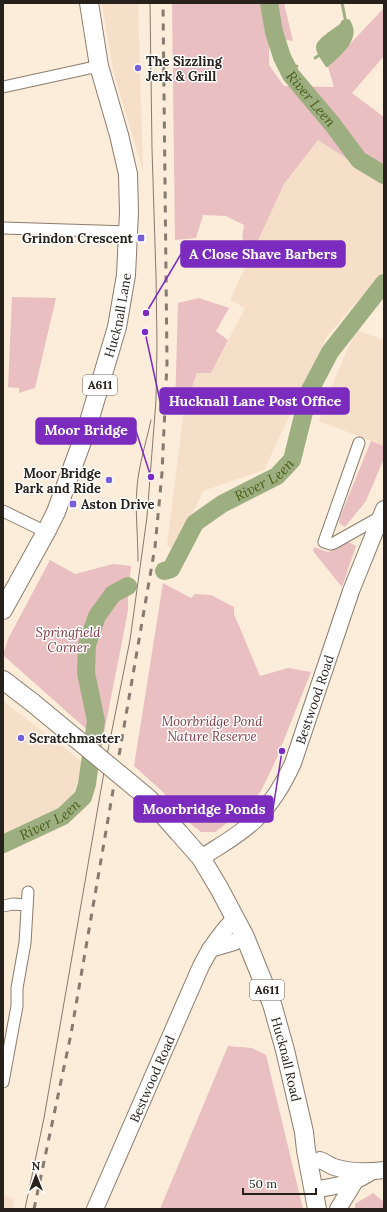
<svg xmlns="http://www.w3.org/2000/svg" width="387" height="1212" font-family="Lora,serif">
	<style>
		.built { fill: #f5dfc8 }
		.green { fill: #e9bfc2 }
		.water { fill: #9daf81 }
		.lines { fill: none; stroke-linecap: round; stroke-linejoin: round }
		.stream { stroke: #9daf81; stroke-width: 3 }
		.river { stroke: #9daf81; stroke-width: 18 }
		.street-casing { stroke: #8b7c6d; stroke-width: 13 }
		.secondary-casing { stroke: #8b7c6d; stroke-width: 18 }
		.primary-casing { stroke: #8b7c6d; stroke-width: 20 }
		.street { stroke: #fff; stroke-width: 11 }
		.secondary { stroke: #fff; stroke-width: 16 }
		.primary { stroke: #fff; stroke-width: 18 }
		.tram { stroke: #857b6f; stroke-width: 1 }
		.rail { stroke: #857b6f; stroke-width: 3; stroke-dasharray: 7 7; stroke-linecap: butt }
		.primary-bridge-casing { stroke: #8b7c6d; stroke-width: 20; stroke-linecap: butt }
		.primary-bridge { stroke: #fff; stroke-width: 18 }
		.poi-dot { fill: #765ed9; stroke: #fff; stroke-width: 1.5 }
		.labels { text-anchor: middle; stroke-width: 3; stroke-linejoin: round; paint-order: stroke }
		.shield { fill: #fff; stroke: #68645f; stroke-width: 1 }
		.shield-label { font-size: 12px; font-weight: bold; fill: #27211b }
		.poi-label { font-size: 13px; font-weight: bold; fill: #27211b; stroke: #fff; text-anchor: start }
		.street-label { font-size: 13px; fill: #27211b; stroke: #fff }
		.park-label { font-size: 13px; font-style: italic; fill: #7f3843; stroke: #fff }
		.water-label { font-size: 14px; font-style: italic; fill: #485e18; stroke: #fff }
		.leader { fill: none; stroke: #7b2cbf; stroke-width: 1.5 }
		.callout-dot { fill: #7b2cbf; stroke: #fff; stroke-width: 1.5 }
		.callout { fill: #7b2cbf; stroke: #7b2cbf; stroke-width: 1.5 }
		.callout-label { font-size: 14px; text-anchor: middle; font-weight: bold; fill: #fff }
	</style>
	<rect width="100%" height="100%" fill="#fcecda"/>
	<path class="built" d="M102,3H138L143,171L113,71Z
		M318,140L384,183V271L327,336L264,470L203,491L175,549L167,546L184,410L197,373H211L245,308L230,300L284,184Z
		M356,330L384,340V446L319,421L335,378Z
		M3,701L84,763L71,799L60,809L3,836Z
		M3,1195L14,1199L13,1209H3Z"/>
	<path class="green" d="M172,3H284L293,41L269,37V65L284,86L334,87L328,67L384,8V56L352,93L384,117V183L318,140L284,184L256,245L242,239L244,225L226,216L203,215L196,238L175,240Z
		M12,297L56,298L35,388L19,393V388L8,387Z
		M199,298L229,308L216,331L228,340L211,373H197L184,410L175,409L178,303Z
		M371,441L384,446V458L366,501L345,527L339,523L340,517Z
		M348,542L356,546L342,587L313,551L314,547L328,552Z
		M50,560L75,574L113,564L131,566L128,595V611L102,743L3,655L8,639Z
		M163,583L191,598L195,594L211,595L234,607V614L260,676L288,668L311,672L275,762L261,791L246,809L215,832H201L192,825L163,792L134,766Z
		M228,1046L252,1048L266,1055L303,1209H160Z
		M373,1193L384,1202V1209H355V1204Z"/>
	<path class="water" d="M349,19C363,38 342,54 328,67H326C323,62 316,54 316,47C316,39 334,29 340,24L342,20Z"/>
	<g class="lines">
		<path class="stream" d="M342,3L346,23
			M315,58L321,54
			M289,70L297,66"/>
		<g class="river">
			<path id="s1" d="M269,3L274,32L282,57L291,75L333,125L359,160L384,175"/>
			<path id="s2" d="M164,571L171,569L195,523L222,504L277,476L292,460L309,392L330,352L384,283"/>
			<path id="s3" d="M3,844L63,816L83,797L87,784L96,721L86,673L87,645L97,616L113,594L128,586"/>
		</g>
		<defs>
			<path id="street" d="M3,87L99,66
				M3,228L129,232
				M359,443L324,542L331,544L334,543L382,516
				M3,511L46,532
				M3,906L13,904L27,905
				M3,1082L17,1006V988L25,943L28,892"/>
			<g id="secondary">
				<path id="s4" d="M201,858C219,846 240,835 256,819C272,803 284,783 293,763L351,591L384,509"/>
				<path d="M210,949L234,942L245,937"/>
				<path d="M320,1160C325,1162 329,1165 334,1167C350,1172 368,1172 384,1170"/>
				<path d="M314,1190C334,1186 355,1184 372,1171"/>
				<path id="s5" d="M95,1209L201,966C210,948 221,933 235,918"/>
				<path d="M338,1209L355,1181"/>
			</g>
			<g id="primary">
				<path id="s6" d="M3,610L46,532L56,512L87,428L117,327L126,275L129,212L128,174L119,135L99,66L89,3"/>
				<path d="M3,680L33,703"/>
				<path id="s7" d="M179,833L201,858L219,888L245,937L272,1004L285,1050L304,1132L306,1150L317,1209"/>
			</g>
		</defs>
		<use href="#street" class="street-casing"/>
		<use href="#secondary" class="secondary-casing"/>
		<use href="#primary" class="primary-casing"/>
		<use href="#street" class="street"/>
		<use href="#secondary" class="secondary"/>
		<use href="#primary" class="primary"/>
		<path class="tram" d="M138,561C138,536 135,512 137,487C139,464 146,443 151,420
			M25,1209L44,1118L107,755L130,640L147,517L156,400L157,344L156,276L152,149L150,3"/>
		<path class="rail" d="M34,1209L71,1034L155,547L162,473L167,363L163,3"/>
		<defs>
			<path id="primary-bridge" d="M33,703L148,798L179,833"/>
		</defs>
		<use href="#primary-bridge" class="primary-bridge-casing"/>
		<use href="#primary-bridge" class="primary-bridge"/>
	</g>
	<g class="poi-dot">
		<circle cx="138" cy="68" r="4"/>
		<rect x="137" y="234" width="8" height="8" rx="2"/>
		<circle cx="109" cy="480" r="4"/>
		<rect x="69" y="500" width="8" height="8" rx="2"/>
		<circle cx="21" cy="738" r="4"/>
	</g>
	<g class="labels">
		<g class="shield">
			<rect x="83" y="375" width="34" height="20" rx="3"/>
			<rect x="250" y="980" width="34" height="20" rx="3"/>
		</g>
		<g class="shield-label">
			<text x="100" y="389">A611</text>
			<text x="267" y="994">A611</text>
		</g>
		<g class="poi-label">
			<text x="146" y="66">The Sizzling<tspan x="146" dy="15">Jerk &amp; Grill</tspan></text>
			<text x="133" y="243" text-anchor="end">Grindon Crescent</text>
			<text x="101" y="478" text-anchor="end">Moor Bridge<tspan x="101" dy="15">Park and Ride</tspan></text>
			<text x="81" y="509">Aston Drive</text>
			<text x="29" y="743">Scratchmaster</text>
		</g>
		<g class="street-label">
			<text dy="5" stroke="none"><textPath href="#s6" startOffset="318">Hucknall Lane</textPath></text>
			<text dy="5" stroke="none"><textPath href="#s4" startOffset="202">Bestwood Road</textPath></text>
			<text dy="5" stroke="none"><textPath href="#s7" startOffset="253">Hucknall Road</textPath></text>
			<text dy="5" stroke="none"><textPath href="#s5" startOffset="142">Bestwood Road</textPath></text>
		</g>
		<g class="park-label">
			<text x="68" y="637">Springfield<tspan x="68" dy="15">Corner</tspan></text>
			<text x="212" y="726">Moorbridge Pond<tspan x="212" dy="15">Nature Reserve</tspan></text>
		</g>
		<g class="water-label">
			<text dy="5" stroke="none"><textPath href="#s1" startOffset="107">River Leen</textPath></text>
			<text dy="5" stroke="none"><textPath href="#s2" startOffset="141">River Leen</textPath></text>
			<text dy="5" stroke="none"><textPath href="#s3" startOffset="53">River Leen</textPath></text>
		</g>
	</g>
	<path class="leader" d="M146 313L181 254M145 332L160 401M151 477L136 431M282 751L273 809"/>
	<g class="callout-dot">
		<circle cx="146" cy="313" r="4"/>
		<circle cx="145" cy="332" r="4"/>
		<circle cx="151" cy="477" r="4"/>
		<circle cx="282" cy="751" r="4"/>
	</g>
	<g class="callout">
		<rect x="181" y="241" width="164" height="26" rx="4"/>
		<rect x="160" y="388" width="189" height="26" rx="4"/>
		<rect x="36" y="418" width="100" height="26" rx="4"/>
		<rect x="134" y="796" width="139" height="26" rx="4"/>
	</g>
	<g class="callout-label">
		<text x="263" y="259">A Close Shave Barbers</text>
		<text x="255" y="406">Hucknall Lane Post Office</text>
		<text x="86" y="435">Moor Bridge</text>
		<text x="204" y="814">Moorbridge Ponds</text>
	</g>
	<rect width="387" height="1212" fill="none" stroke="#27211b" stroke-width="8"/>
	<g transform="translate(36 1176)" stroke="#ffffff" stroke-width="3" paint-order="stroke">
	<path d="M0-3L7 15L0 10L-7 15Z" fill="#27211b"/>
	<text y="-6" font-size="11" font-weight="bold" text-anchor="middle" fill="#27211b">N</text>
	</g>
	<path d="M243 1188v6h73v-6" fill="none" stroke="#27211b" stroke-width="2"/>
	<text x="249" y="1188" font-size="12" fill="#27211b" stroke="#ffffff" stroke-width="3" paint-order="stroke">50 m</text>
</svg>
